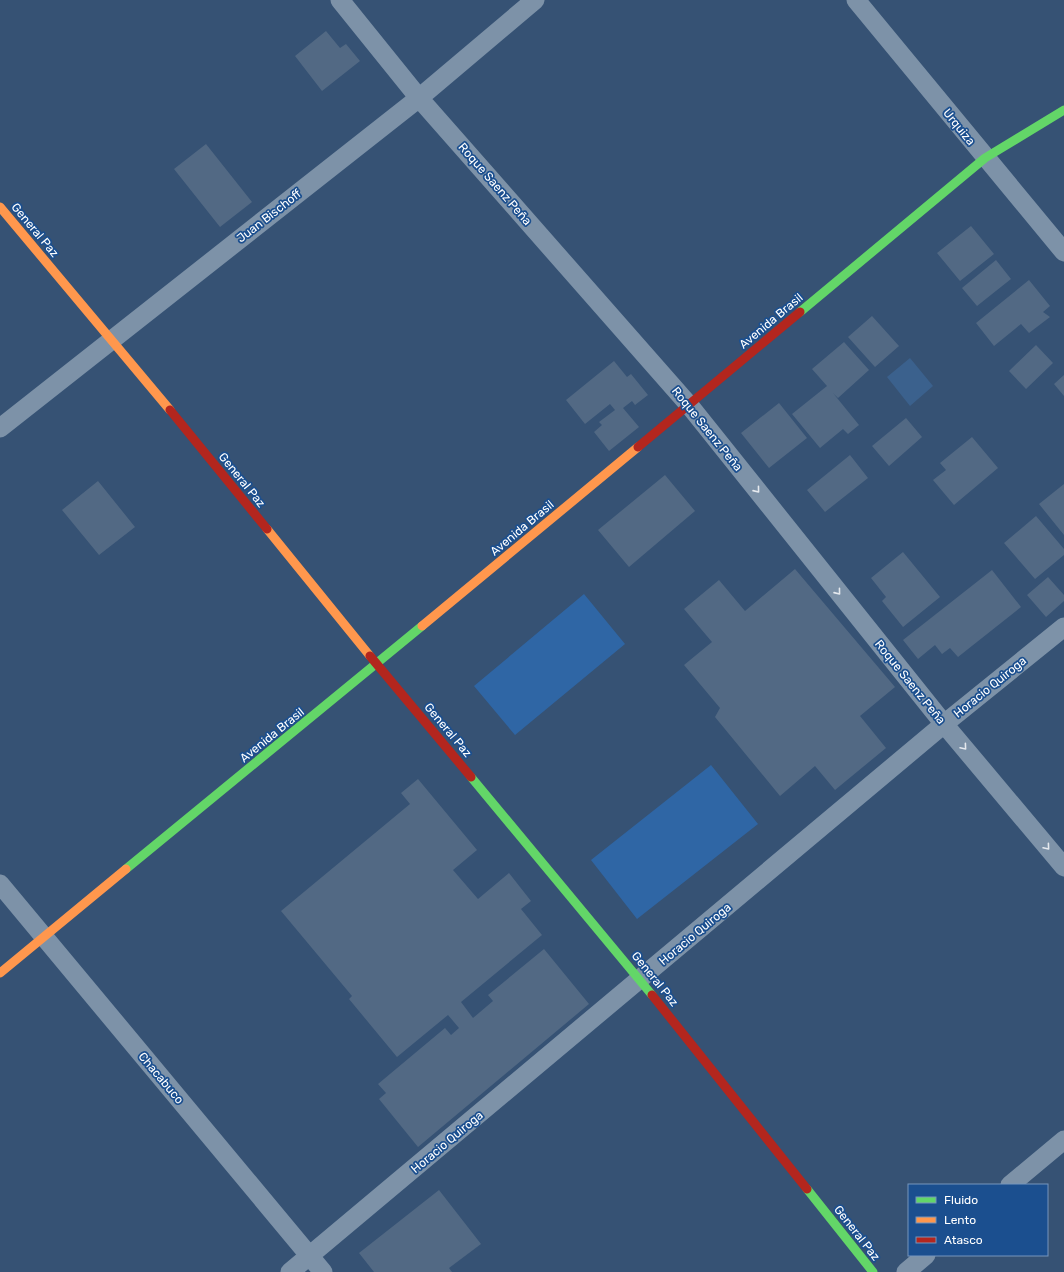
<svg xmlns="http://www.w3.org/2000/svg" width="1064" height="1272" font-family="Rubik,sans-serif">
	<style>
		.pitch { fill: #2f66a5 }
		.water { fill: #3b618d }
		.building { fill: #526984 }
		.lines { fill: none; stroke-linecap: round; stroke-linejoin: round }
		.street { stroke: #7d92a8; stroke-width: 19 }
		.fast { stroke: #63d668; stroke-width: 9 }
		.slow { stroke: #ff974d; stroke-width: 9 }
		.jam { stroke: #b3261e; stroke-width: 9 }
		.oneway { stroke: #e5e9ee }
		.labels { text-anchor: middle; stroke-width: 3.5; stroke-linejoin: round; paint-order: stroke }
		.street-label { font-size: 12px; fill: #fff; stroke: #1b4f8f }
	</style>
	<rect width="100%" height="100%" fill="#365274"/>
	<path class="pitch" d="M584,594L625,644L515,735L474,686Z
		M711,765L758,824L637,919L591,860Z"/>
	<path class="water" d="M910,358L933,386L910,406L887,377Z"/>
	<path class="building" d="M326,31L340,48L346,44L360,61L322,91L295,56Z
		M206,144L252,202L220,227L174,169Z
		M971,226L994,254L960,281L937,253Z
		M996,260L1011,279L977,306L962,288Z
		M1029,280L1050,306L1043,312L1050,317L1029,333L1021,324L994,346L976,323Z
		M872,316L899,346L875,367L848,337Z
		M844,342L869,370L838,398L833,393L859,425L848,434L843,429L820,448L792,414L827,386L812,369Z
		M1036,345L1053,363L1026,389L1009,371Z
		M614,361L627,377L631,374L648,395L635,405L632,401L623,408L639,427L609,451L594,432L602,425L599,422L615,410L610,404L585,424L566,400Z
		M1064,375V396L1054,384Z
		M779,403L807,438L769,468L741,433Z
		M906,418L922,437L889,466L872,446Z
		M972,437L998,468L954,505L933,480L946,470L940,463Z
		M850,455L868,478L825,512L807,490Z
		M665,475L695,511L629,567L598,530Z
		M98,481L135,527L99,555L62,510Z
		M1064,484V535L1039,504Z
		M1036,516L1064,549V555L1035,579L1004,543Z
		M903,552L940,597L903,627L882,601L886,597L871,578Z
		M795,569L895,687L860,716L886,748L835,790L815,766L780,796L715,717L720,708L684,665L712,642L684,609L719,580L745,611Z
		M992,570L1021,607L958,657L950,648L942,654L935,645L918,659L903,640Z
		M1048,577L1064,595V601L1046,617L1027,595Z
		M418,779L477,850L453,870L478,899L509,873L531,901L521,909L542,935L461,1002L473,1018L493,1001L488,995L544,949L589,1004L418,1147L379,1099L386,1093L378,1084L445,1028L451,1035L459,1028L448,1015L397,1057L349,999L352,996L281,911L410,804L401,793Z
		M439,1190L481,1244L449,1268L452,1272H374L359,1253Z"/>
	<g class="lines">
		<path class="street" d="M340,0L419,98L689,405L944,724L1064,867
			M856,0L1064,252
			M0,428L419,98L535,0
			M0,884L323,1272
			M1010,1185L1064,1140
			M290,1272L944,724L1064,627
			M906,1272L926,1255"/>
		<path class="fast" d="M800,312L985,158L1064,110
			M471,777L652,995
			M126,869L422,626
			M807,1189L873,1272"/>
		<path class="slow" d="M0,207L170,410
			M267,529L370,656
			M422,626L638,447
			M0,973L126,869"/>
		<path class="jam" d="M170,410L267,529
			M638,447L800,312
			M370,656L471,777
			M652,995L807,1189"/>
	</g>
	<defs><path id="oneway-chevron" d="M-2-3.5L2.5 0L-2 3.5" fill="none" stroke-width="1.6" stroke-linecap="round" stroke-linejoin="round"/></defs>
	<g class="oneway">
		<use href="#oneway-chevron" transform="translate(757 490) rotate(51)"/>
		<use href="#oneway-chevron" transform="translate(838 592) rotate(51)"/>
		<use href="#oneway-chevron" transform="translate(964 747) rotate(50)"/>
		<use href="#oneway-chevron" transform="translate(1047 847) rotate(50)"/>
	</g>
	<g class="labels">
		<g class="street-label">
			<text transform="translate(959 127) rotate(51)" y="4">Urquiza</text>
			<text transform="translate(495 184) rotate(49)" y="4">Roque Saenz Peña</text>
			<text transform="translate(269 216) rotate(-38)" y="4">Juan Bischoff</text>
			<text transform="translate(35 230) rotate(50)" y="4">General Paz</text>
			<text transform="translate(771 321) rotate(-40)" y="4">Avenida Brasil</text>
			<text transform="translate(707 429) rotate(51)" y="4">Roque Saenz Peña</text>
			<text transform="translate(242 480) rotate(51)" y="4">General Paz</text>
			<text transform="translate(522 528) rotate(-40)" y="4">Avenida Brasil</text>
			<text transform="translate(910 682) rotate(51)" y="4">Roque Saenz Peña</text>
			<text transform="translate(990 687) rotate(-39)" y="4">Horacio Quiroga</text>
			<text transform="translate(448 730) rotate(50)" y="4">General Paz</text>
			<text transform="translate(272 735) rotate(-39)" y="4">Avenida Brasil</text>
			<text transform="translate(695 934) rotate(-40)" y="4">Horacio Quiroga</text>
			<text transform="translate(655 979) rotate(51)" y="4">General Paz</text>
			<text transform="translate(161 1078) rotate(50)" y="4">Chacabuco</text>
			<text transform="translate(447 1142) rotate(-40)" y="4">Horacio Quiroga</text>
			<text transform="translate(857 1233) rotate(52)" y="4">General Paz</text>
		</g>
	</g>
	<rect x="908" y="1184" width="140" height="72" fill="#1b4f8f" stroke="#7695bc"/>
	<rect x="916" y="1197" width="20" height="6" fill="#63d668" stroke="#7695bc"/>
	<text x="944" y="1204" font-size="12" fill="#ffffff">Fluido</text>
	<rect x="916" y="1217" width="20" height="6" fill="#ff974d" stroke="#7695bc"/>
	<text x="944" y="1224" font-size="12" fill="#ffffff">Lento</text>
	<rect x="916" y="1237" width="20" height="6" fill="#b3261e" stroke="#7695bc"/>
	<text x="944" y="1244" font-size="12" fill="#ffffff">Atasco</text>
</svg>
